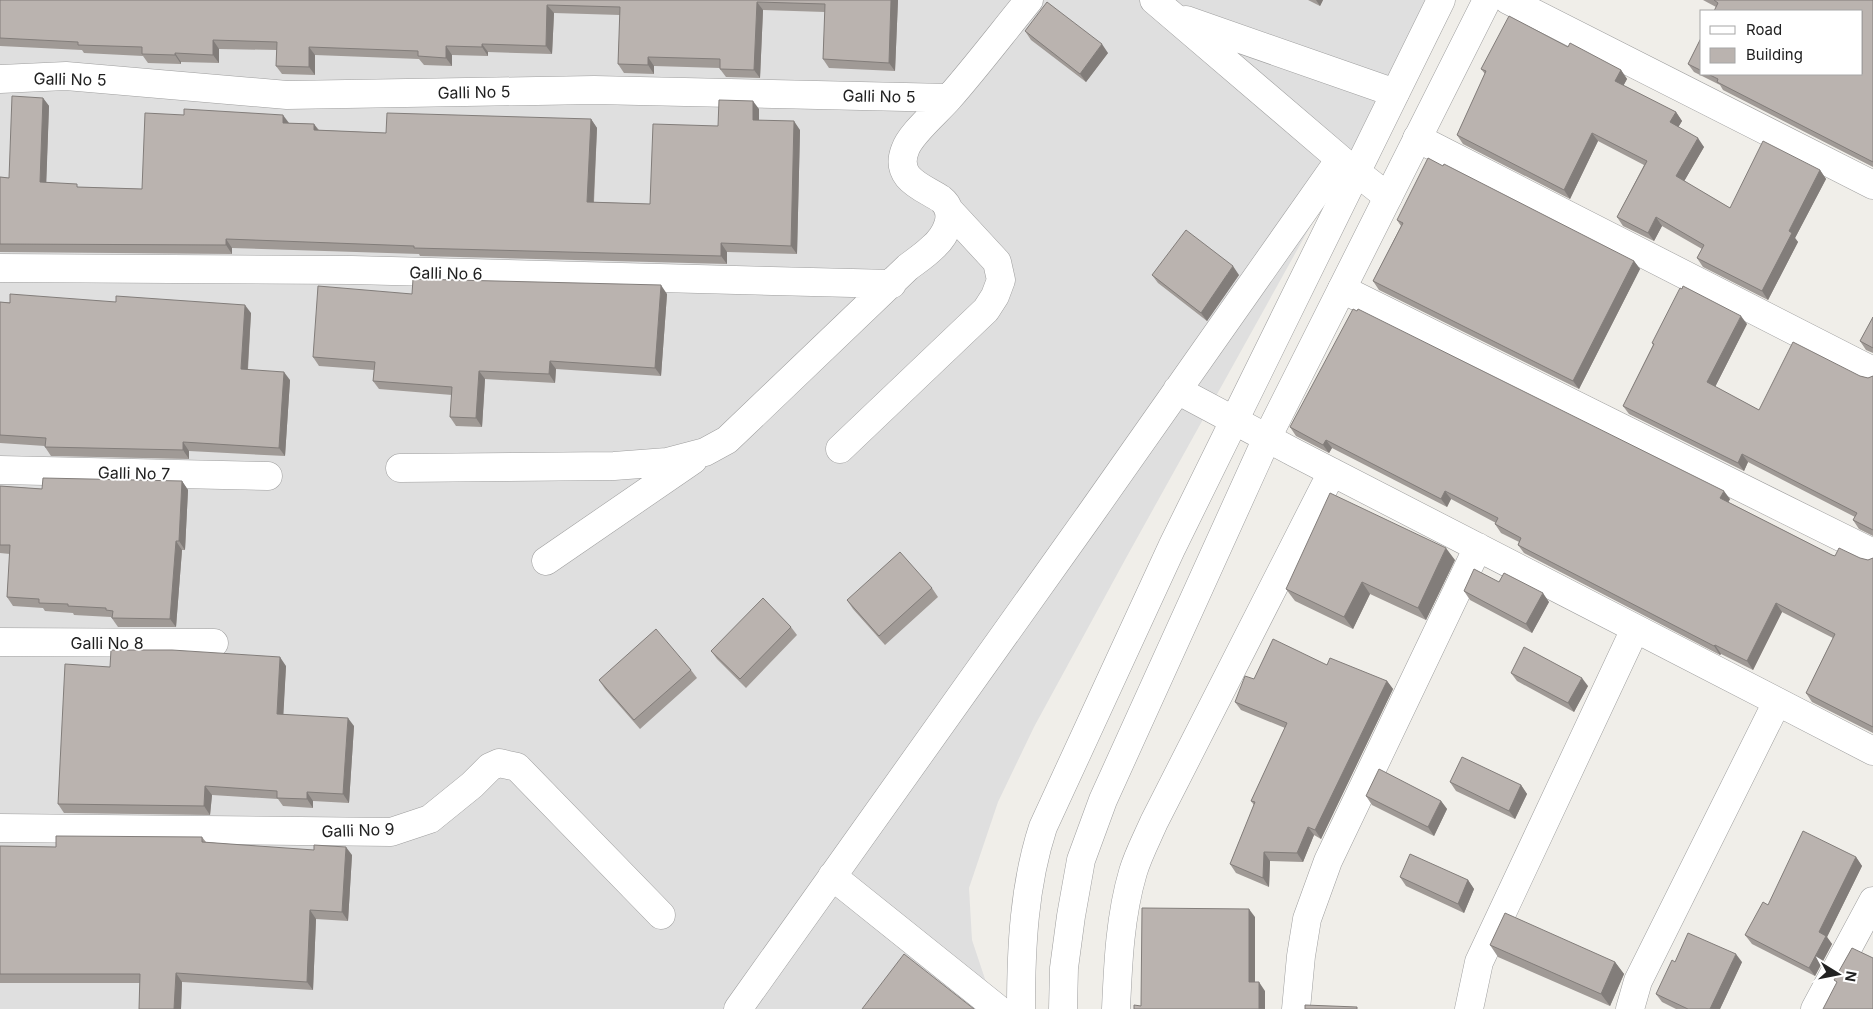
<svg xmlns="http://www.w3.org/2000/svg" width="1873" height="1009" font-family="Inter,sans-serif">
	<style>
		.residential { fill: #dfdfdf }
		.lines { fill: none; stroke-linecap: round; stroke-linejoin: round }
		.minor-casing { stroke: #9e9e9e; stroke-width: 29 }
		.tertiary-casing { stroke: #9e9e9e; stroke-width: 29 }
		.minor { stroke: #fff; stroke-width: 28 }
		.tertiary { stroke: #fff; stroke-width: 28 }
		.wall { fill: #a09a96 }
		.shaded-wall { fill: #827d7a }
		.building { fill: #bab3af; stroke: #827d7a }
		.labels { text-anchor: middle; stroke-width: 4; stroke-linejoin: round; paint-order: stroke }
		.street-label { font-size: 16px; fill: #212121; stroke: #fff }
	</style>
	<rect width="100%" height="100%" fill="#f0eee9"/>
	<path class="residential" d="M0,0H1428L1351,153L1126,558L1034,727L998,802L969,888L972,940L995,1009H0Z"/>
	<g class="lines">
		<defs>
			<path id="minor" d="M1154,0L1340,159L1388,197
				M1508,0L1873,185
				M1186,20L1395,93
				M0,79L66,76L287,95L594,90L949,98
				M1417,138L1873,371
				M0,268L352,270L892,284
				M1342,289L1873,553
				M1177,390L1295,453L1873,751
				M840,449L986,310L995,296L1001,280L997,262L949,210
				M400,468L614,466L667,462L705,452L727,440L908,267C916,261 925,255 932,248C945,237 959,213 941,199C923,187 894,179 905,150C910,134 938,111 949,98C977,66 1002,33 1029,0
				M0,470L268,476
				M546,561L693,460
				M0,642L214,643
				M0,828L391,832L430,819L472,785L490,767L499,763L517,767L661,915
				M832,876L998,1009
				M738,1009L1089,516L1340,159
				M1116,1009C1118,963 1120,916 1133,872C1138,855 1147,838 1154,822L1332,472
				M1296,1009L1301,956L1307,919L1328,861L1478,547
				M1469,1009L1479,962L1635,629
				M1630,1009L1638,981L1777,702
				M1815,1009L1873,901"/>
			<path id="tertiary" d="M1021,1009C1021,948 1024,885 1043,827L1172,547L1441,0
				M1063,1009L1064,968L1071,916L1081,860L1103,800L1267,438L1487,0"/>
		</defs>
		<use href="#minor" class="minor-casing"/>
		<use href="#tertiary" class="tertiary-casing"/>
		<use href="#minor" class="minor"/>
		<use href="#tertiary" class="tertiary"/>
	</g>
	<path class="wall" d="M0,0H898L895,71L829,68L823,59L825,12L763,10L760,78L726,77L720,69V68L654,66V74L624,73L618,64L620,15L554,13L552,54L488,52V56L452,55V66L424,65L419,59L315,55V75L282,74L276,66L277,50L219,49V63L181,62V64L148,63L143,56L84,53L82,50L0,46Z
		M1308,0H1323L1320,6Z
		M1703,0H1873V167L1723,90L1720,85L1694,72L1688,64L1702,36V74H1862L1716,7Z
		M1025,31L1108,53L1086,82L1031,40Z
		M1568,47L1621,70L1627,79L1623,86L1676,112L1682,121L1678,127L1704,147L1684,181L1730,208L1820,170L1826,179L1795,238L1798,242L1768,300L1703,267L1697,258L1702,249L1662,226L1654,241L1623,226L1617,217L1644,165L1598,141L1570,199L1463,144L1457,135L1485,74L1481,69Z
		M43,98L49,106L46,182L79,187L142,189L289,123L314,124L319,130L386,133L591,119L597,128L594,202L650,204L718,126L759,109V120L800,130L797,254L727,252V264L420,256L419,254L232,248V254L0,252V177L9,178Z
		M1397,220L1634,261L1640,269L1579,389L1379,290L1373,281L1401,226Z
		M1152,275H1239L1207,321L1158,283Z
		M667,294L661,376L556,369L555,383L485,379L482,427L456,426L450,417L452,395L379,389L373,381L374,370L319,366L313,357Z
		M0,302L251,313L248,370L290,380L285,456L189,451V459L51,456L45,447V446L0,443Z
		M1873,317V353L1866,350L1860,341Z
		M1747,324L1715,387L1759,410L1860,376L1868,378L1873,376V536L1859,529L1853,520L1855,517L1748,462L1744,471L1629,414L1623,406L1653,345L1652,343Z
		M1290,427L1730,499L1728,502L1832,555L1835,556L1868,560L1873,558V733L1812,702L1806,693L1833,638L1782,612L1753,670L1721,654L1720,655L1524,553L1518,545L1519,542L1501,533L1495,524L1496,523L1451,499L1447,507L1332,448L1329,453L1296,436Z
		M182,481L188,490L185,550H182L176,627H118L111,617L74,615L73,613L45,611L43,608L13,606L7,597L10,554L0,553V486L42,489Z
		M1455,560L1426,620L1370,594L1353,629L1295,601L1286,589Z
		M1499,582L1549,602L1532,633L1470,600L1464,591Z
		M932,588L938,597L885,645L853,609L847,600Z
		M791,627L797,635L746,688L717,659L711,651Z
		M1327,665L1387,681L1393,689L1321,839L1314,835L1303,862L1270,861L1269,887L1236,873L1230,864L1254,805L1251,801L1285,728L1241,710L1235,702L1254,679Z
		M286,666L283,714L354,726L349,803L313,801V808L283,806L278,799L212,795L210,815L64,813L58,804L110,667Z
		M691,670L697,678L640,729L605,689L599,680Z
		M1511,673L1588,686L1574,712L1517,681Z
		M1450,782L1521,785L1527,794L1515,819L1456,791Z
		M1366,796L1441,801L1447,809L1434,836L1372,805Z
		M202,837L206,842L352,855L348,921L316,919L313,990L182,982L181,1009H139L140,983H0V846L56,847Z
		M1856,857L1862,866L1827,937L1832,944L1815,976L1752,944L1745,935L1768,905Z
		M1400,877L1468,880L1474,889L1464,913L1406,886Z
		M1490,945L1615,962L1624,974L1610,1006L1498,957Z
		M1675,962H1742L1720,1009H1676L1662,1002L1656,994Z"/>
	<path class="shaded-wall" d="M891,0H898L895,71L889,63Z
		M1316,0H1323L1320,6Z
		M757,2L763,10L760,78L754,70Z
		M547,5L554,13L552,54L546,46Z
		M213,40L219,49V63L213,55Z
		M482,44L488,52V56L482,47Z
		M1102,44L1108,53L1086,82L1080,74Z
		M446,46L452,55V66L446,58Z
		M309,47L315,55V75L309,67Z
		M175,53L181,62V64L175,55Z
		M648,57L654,66V74L648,65Z
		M1621,70L1627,79L1621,90L1615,81Z
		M43,98L49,106L46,191L40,182Z
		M753,101L759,109V128L753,120Z
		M1676,112L1682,121L1676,131L1670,122Z
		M283,115L289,123H283Z
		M591,119L597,128L593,211L587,202Z
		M794,121L800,130L797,254L791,246Z
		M314,124L320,133L314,130Z
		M1592,133L1598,141L1570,199L1564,190Z
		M1698,138L1704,147L1682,185L1676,176Z
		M1820,170L1826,179L1795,238L1798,242L1768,300L1762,291L1789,231Z
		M1656,217L1662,226L1654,241L1648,233Z
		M226,239L232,248V254L226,245Z
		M721,243L727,252V264L721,256Z
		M1634,261L1640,269L1579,389L1573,381Z
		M1233,266L1239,275L1207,321L1201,313Z
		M661,285L667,294L661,376L655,368Z
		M245,305L251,313L247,378L241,369Z
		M1741,316L1747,324L1713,391L1707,382Z
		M550,361L556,369L555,383L549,374Z
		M479,371L485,379L482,427L476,418Z
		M284,372L290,380L285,456L279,448Z
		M1326,440L1332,448L1329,453L1323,445Z
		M183,442L189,451V459L183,450Z
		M1742,454L1748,462L1744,471L1738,463Z
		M182,481L188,490L185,550L179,541Z
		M1445,491L1451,499L1447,507L1441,499Z
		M1724,491L1730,499L1726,507L1720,498Z
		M176,541L182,550L176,627L170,619Z
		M1446,548L1455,560L1426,620L1418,608Z
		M1362,582L1370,594L1353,629L1344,617Z
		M1543,593L1549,602L1532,633L1526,624Z
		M1776,603L1782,612L1753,670L1747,661Z
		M1715,645L1721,654L1720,655L1714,646Z
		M280,657L286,666L283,722L277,714Z
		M1582,678L1588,686L1574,712L1568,703Z
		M1387,681L1393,689L1321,839L1315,830Z
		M348,718L354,726L349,803L343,794Z
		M1521,785L1527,794L1515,819L1509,811Z
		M205,786L212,795L210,815L204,806Z
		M307,792L313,801V808L307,799Z
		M1441,801L1447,809L1434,836L1428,827Z
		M1308,827L1314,835L1303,862L1297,853Z
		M346,847L352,855L348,921L342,912Z
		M1264,852L1270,861L1269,887L1263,878Z
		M1856,857L1862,866L1827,937L1832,944L1815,976L1809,968L1819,932Z
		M1468,880L1474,889L1464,913L1458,904Z
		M1249,909L1255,917V990L1249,982Z
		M310,910L316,919L313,990L307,982Z
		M1736,954L1742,962L1720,1009H1710Z
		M1615,962L1624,974L1610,1006L1601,994Z
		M176,973L182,982L181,1009H174Z
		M1259,982L1265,991V1009H1259Z"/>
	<path class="building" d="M0,0H891L889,63L823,59L825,4L757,2L754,70L720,69V59L648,57V65L618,64L620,7L547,5L546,46L482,44V47L446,46V58L418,56V51L309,47V67L276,66L277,42L213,40V55L175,53V55L142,54V47L78,45V42L0,38Z
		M1714,0H1873V162L1717,82L1718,79L1708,74H1862V11H1714L1718,3Z
		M1047,2L1102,44L1080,74L1025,31Z
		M1509,16L1568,47L1570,43L1621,70L1615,81L1676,112L1670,122L1698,138L1676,176L1730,208L1763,141L1820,170L1789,231L1792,233L1762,291L1697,258L1704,245L1656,217L1648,233L1617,217L1647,161L1592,133L1564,190L1457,135L1486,71L1481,69Z
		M1702,36V71L1688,64Z
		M12,96L43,98L40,182L77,184V187L142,189L145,113L184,115V109L283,115V123L314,124V130L386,133L387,113L591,119L587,202L650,204L653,124L718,126L719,100L753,101V120L794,121L791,246L721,243V256L414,248V246L226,239V245L0,244V177L9,178Z
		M1428,158L1443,166L1444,164L1634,261L1573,381L1373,281L1403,223L1397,220Z
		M1186,230L1233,266L1201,313L1152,275Z
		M413,279L661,285L655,368L550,361L549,374L479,371L476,418L450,417L452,387L373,381L375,362L313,357L318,286L412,294Z
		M1683,286L1741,316L1707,382L1759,410L1793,342L1860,376L1868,378L1873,376V530L1853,520L1857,513L1742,454L1738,463L1623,406L1654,344L1652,343L1680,288L1682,289Z
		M10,294L116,302V296L245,305L241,369L284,372L279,448L183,442V450L45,447L46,438L0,435V302L10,303Z
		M1353,309L1357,311L1358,309L1724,491L1720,498L1832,555L1835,556L1839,548L1860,558L1868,560L1873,558V727L1806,693L1835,634L1776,603L1747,661L1715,645L1714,646L1518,545L1521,538L1495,524L1498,518L1445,491L1441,499L1326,440L1323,445L1290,427Z
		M1873,317V348L1860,341Z
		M43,478L182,481L179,541H176L170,619L112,618L113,611L106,610V608L68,606V604L39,603V599L7,597L10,545H0V486L42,489Z
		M1330,493L1446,548L1418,608L1362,582L1344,617L1286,589Z
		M900,552L932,588L879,636L847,600Z
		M1474,569L1499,582L1504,573L1543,593L1526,624L1464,591Z
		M763,598L791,627L740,679L711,651Z
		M656,629L691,670L634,720L599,680Z
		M1273,639L1327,665L1330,658L1387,681L1315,830L1308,827L1297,853L1264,852L1263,878L1230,864L1255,802L1251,801L1287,723L1235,702L1245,676L1254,679Z
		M1524,647L1582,678L1568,703L1511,673Z
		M111,650H172L280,657L277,714L348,718L343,794L307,792V799L277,798V791L205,786L204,806L58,804L65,664L110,667Z
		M1462,757L1521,785L1509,811L1450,782Z
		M1379,769L1441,801L1428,827L1366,796Z
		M1803,831L1856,857L1819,932L1826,936L1809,968L1745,935L1763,902L1768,905Z
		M56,836L202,837V842L314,850V845L346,847L342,912L310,910L307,982L176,973L174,1009H139L140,974H0V846L56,847Z
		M1410,854L1468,880L1458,904L1400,877Z
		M1142,908L1249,909V982H1259V1009H1134V1005L1141,1006Z
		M1505,913L1615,962L1601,994L1490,945Z
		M1688,933L1736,954L1710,1009H1688L1656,994L1672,960L1675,962Z
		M1852,948L1873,958V1009H1823L1837,982L1834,980Z
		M904,954L974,1009H862Z
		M1305,1005L1357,1007V1009H1305Z"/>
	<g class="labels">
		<g class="street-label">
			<text transform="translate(70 79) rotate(1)" y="6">Galli No 5</text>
			<text transform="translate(474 92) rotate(-1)" y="6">Galli No 5</text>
			<text transform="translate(879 96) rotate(1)" y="6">Galli No 5</text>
			<text transform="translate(446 273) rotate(1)" y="6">Galli No 6</text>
			<text transform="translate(134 473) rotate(1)" y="6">Galli No 7</text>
			<text x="107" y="649">Galli No 8</text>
			<text transform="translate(358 830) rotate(-2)" y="6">Galli No 9</text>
		</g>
	</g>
	<rect x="1700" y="10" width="162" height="65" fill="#ffffff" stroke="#a6a6a6"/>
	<rect x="1710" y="26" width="25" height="8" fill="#ffffff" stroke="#a6a6a6"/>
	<text x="1746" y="35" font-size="15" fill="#212121">Road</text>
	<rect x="1710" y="48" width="25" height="15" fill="#bab3af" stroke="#a6a6a6"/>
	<text x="1746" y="60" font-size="15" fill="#212121">Building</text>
	<g transform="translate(1838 974) rotate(100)" stroke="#ffffff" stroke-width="4" paint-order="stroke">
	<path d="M0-4L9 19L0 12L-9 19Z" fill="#212121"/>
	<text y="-8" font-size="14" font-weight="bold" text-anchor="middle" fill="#212121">N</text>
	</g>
</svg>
